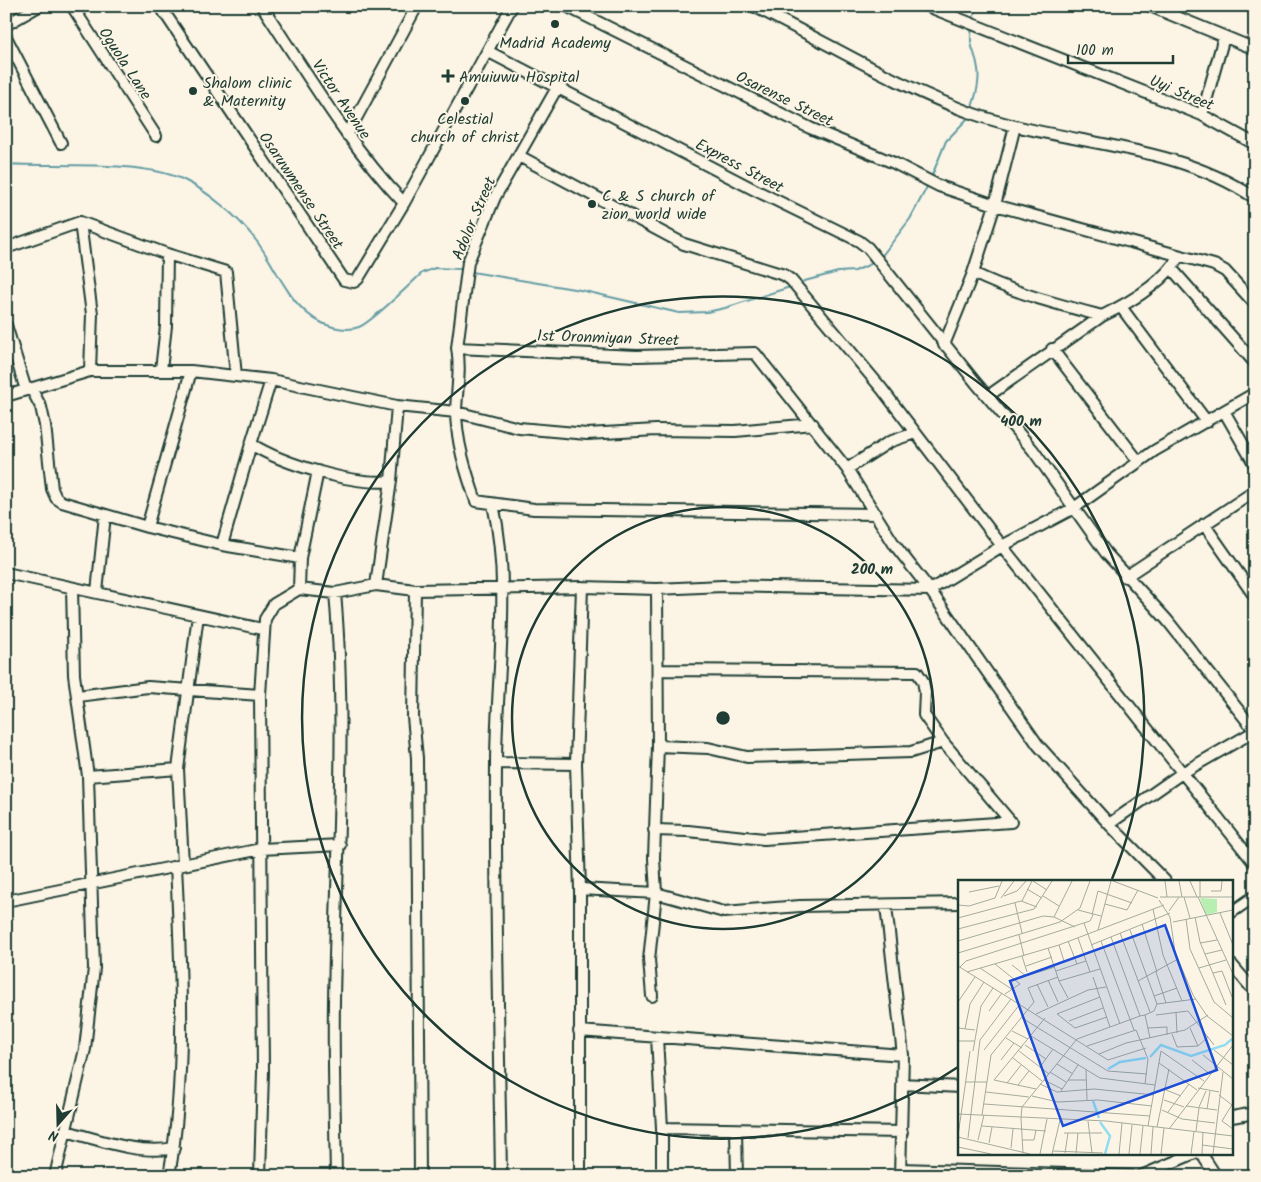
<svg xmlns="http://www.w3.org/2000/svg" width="1261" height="1182" font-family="Kalam,sans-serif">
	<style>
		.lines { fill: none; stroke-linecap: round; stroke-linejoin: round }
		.stream { stroke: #639ca5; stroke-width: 2 }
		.minor-casing { stroke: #1f3d34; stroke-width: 14 }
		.minor { stroke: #fcf5e5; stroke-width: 10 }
		.ring { fill: none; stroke: #1f3d34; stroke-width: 2.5 }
		.poi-dot { fill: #1f3d34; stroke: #fcf5e5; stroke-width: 2 }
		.labels { text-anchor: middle; stroke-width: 4; stroke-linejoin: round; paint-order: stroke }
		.poi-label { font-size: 16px; fill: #1f3d34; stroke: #fcf5e5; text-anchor: start }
		.street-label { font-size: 16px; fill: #1f3d34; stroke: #fcf5e5 }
		.inset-river { fill: none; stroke: #91dcf1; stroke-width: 2.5 }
		.inset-road { fill: none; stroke: #a4ab9e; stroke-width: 1 }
		.view { fill: #1d4ed8; fill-opacity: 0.15; stroke: #1d4ed8; stroke-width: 2.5 }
		.inset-edge { fill: none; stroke: #1f3d34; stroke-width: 2.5 }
		.centre { fill: #1f3d34; stroke: #fcf5e5; stroke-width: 2.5 }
		.ring-label { font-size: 15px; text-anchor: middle; font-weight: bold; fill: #1f3d34; stroke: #fcf5e5; stroke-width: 4; stroke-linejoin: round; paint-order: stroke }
	</style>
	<rect width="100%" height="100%" fill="#fcf5e5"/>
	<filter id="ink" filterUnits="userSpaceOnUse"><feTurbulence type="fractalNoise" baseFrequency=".02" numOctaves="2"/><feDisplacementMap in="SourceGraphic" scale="10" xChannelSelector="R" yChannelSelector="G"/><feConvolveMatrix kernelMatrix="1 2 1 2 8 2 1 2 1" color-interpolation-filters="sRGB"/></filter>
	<g filter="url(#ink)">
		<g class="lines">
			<path class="stream" d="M973,20L976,6
				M972,27C968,50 976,50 978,69C980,82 976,95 972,107
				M6,164C54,167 141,160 182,179C208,191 238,217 255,239C279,269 291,316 333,327C341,329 351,330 359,327C373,321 409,285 422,273L435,268L461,269
				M931,178L946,141L968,118
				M881,257L910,219L927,187
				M472,272L580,290L679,313L707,312L725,308L790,287
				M801,282L838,272L855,271L873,263"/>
			<defs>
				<path id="minor" d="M72,6L156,136
					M160,6L344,280L354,282L358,279L404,203L512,6
					M262,6C307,74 348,144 404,203
					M566,6L810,128L894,163L939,186L995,205L1214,265L1225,271L1255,304
					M753,6C827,42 896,86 974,114C1066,146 1171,141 1255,198
					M927,6L1202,115L1255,144
					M1150,6L1255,49
					M6,25L39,6
					M6,37L61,143
					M489,52L755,190L859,241L868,248L976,383L1033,450L1106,553L1167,620L1255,731
					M558,86L495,197L468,262L457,348C461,368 457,389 456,410C456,441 466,472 476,501L534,509L876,514
					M1202,115L1224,37
					M347,135L417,6
					M519,156L684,244L784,275L791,280L882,389L1002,546L1255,864
					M80,222L92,314L90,371
					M6,248L80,222L167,254L226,272L236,376
					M1172,269L1255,363
					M973,273C1014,293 1057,304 1102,316
					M1121,307L1207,422
					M6,325L26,390H32L41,407L45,425L52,489L56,498L62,502L147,527L222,545L300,558
					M944,345L973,273L995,205L1015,126
					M457,348L637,356L755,353L847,469L894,544L930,590L1038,745L1109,824L1165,881
					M1052,349L1139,462
					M161,370L166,326L167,254
					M271,380L251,444C283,464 355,486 391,481
					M6,396L90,371H191L271,380L397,406L456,412L519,428L587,434L656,430L735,431L813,424
					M988,396L1102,316C1129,303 1164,283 1179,256
					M1224,411L1255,465
					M847,469L889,442L915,433
					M493,504C512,589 496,678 496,764C495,901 499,1039 501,1176
					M1204,524L1255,597
					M147,527L191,371
					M222,545L251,444
					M6,573L262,629
					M1125,577L1255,491
					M376,585L391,481L397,406
					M299,589L300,558L318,471
					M415,590L582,587L657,589
					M97,592L105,515
					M335,593C347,729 336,865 334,1002C333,1060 335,1118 336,1176
					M658,670L917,672L923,681L925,692L924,715L943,742L1011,822
					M78,696L148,687L260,695
					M658,746L708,748L747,757L911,752L943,742
					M496,763L576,764
					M88,776L178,769
					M1109,824L1182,773L1255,731
					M654,830L688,831L764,839L1011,822
					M183,864L178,769L198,615
					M580,889L656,893L724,912L800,906L960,903
					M6,901L261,849L340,845
					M886,906L903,1055
					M1232,912L1255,896
					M1232,965L1255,992
					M652,996L649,960L656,893L654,858L658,746L657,589L722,586L930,590L1002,546L1074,508L1154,451L1255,393
					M579,1031L903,1055L900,1176
					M657,1037L662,1128V1176
					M902,1084L960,1087
					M1232,1117L1255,1113
					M662,1128L902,1132
					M66,1131C99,1140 140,1155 174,1148
					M736,1131L737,1176
					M1201,1153L1216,1176
					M901,1169L1131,1176
					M55,1176L85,1049L94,968L88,776L74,675L72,588
					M169,1176C187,1074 181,969 176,866
					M260,1176L263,1071L260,695L265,619L274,604L299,589L335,593L376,585L415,590L413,717L417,758L420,1176
					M580,1176V889L576,764L582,587
					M1141,1176L1195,1153"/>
			</defs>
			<use href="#minor" class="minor-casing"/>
			<use href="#minor" class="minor"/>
		</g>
	</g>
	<g class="ring">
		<circle cx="723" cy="718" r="211"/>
		<path d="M958 1067A421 421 0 1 1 1112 879"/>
	</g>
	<g class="poi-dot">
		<circle cx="555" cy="24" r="5"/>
		<path d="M445.5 68.5h5v5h5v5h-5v5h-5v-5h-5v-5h5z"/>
		<circle cx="193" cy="91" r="5"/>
		<circle cx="465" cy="101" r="5"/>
		<circle cx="592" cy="204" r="5"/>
	</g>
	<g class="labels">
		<g class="poi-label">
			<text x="555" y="48" text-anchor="middle">Madrid Academy</text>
			<text x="459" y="82">Amuiuwu Hospital</text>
			<text x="203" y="88">Shalom clinic<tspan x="203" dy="18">&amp; Maternity</tspan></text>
			<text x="465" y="124" text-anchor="middle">Celestial<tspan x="465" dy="18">church of christ</tspan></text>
			<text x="602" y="201">C &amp; S church of<tspan x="602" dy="18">zion world wide</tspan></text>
		</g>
		<g class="street-label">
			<text transform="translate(126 63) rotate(57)" y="6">Oguola Lane</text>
			<text transform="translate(1182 92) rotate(23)" y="6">Uyi Street</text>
			<text transform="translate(785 98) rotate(26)" y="6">Osarense Street</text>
			<text transform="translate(342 99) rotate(56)" y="6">Victor Avenue</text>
			<text transform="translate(740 165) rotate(28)" y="6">Express Street</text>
			<text transform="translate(302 190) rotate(56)" y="6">Osaruwmense Street</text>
			<text transform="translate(473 218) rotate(-67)" y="6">Adolor Street</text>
			<text transform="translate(608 337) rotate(2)" y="6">1st Oronmiyan Street</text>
		</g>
	</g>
	<g transform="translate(958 880)">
		<rect width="275" height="275" fill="#fcf5e5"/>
		<path d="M242,18L259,19V32L248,35Z" fill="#b7efb2"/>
		<path class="inset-river" d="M192,177L203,165L233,176L267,165L274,159M150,189L162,182L188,178M135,221L141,238M142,242L152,256L147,274"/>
		<path class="inset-road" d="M75,1L89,10M155,1L200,18M207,1L209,17M221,1L224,17M232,1L239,17M69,9L84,18M253,11H263L264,1M11,12L41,6M46,16L59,11L68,1M85,16L101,26M202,17H275M226,17L232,38M240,17L275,94M242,17V1M43,18L56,1M201,20L212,37L217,72L235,115L249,136L275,156M64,21L74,1M57,23L64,53M147,24L169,30L180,10M0,25L11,26L37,18L44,1M195,29L205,75L224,121M120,30L143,36M211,31L221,17M262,33L275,65M134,35L140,11L174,23M96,37L114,1M237,37L242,62L268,125M0,38L63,21L79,27M228,39L232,69L256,122L275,138M215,42L275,30M126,43L162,144M184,44L199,92M0,49L76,29L94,1M140,50L153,1M162,53L192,132M61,55L66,76M153,57L182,136L187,135L196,131L199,124L172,50M120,58L132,92M0,61L85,36L96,37L117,47M110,61L119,84M143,61L176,150M242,63L259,60M101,65L106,81M133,65L212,33M90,68L101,101L142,89M0,73L102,42L122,28L132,1M247,74L264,70M64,76L69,92M37,84L62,104L47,114M54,85L68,96L97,87M0,86L150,180L188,168M68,86L94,77M2,87L8,81L132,41L135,35M22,88L55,110M241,88L268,80M98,91L128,81M9,92L101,65L206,25M198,92L208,123M255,93L264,91L274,117M90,100L100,122M101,101L110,118M180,101L220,79M79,104L90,127M196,116L219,108M0,122L17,97M199,124L238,119M31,131L44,113M218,132L219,153M78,134L130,110L148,107M99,134L117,148L149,137M99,134L142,117M187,135L192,158M198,135L230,131L256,165M64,138L150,191L189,194M111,141L145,128M152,147L182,136M0,148L17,150M190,148L209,147V155M232,148L240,166M7,149L12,124L26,102M54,151L70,159M214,154L219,167L240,166L250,157M73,156L142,198L197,205M48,158L64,168M0,161H16M67,165L88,179M129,166L178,150L190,179L187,204M26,170L62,124M256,170L275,185M15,171L23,126L35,108M61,171L91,194M141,174L168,163L227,150L250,135M245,175L275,199M55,178L84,201M43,180L56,163M234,180L252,194M201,183L239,210M99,184L115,194M82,187L95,169M128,190L129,220M92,192L108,202M36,200L87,138M36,200L78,209M86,200L104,209M110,200H128M7,202H29M49,203L63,185M82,204L99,212L136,209L196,215M60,205L71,191M240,208L261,212M208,210L223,216M103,211L120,185M28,212L71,217M261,215L274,225M74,216L100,222L140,220L194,226M206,220L226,227M275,223L264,241L275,249M26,224L192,236M228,226L259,230M241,227L248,211M249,229L252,211M204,230L224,239L257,243M210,232L231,204M0,234L148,241L275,256M24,235L33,175L76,122L70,108L100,97M63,238L64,227L119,159L152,147L135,97M63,238L65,273M130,241L134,273M24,246L88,251M190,246L203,171L246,201M199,247L211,189M211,249L275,165M238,251L241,228M106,253H144M0,256L12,171M0,257L72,274M10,258L22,160L53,119M20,260L26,235M64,260H76L78,250M31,263L34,247M244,265L275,269M0,267L33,274M53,268L55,249M95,271L145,273M107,273L110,253M118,273L120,253M82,274L89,239M94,274L102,240M161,274L164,243M171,274L174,245M182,274L185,246M193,274L195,247M203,274L206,248M233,274L236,251M244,274L245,252M255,274L265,192"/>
		<path class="view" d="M207,45L259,190L105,246L52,101Z"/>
		<rect width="275" height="275" class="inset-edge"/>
	</g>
	<circle cx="723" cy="718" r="8" class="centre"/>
	<g class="ring-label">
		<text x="1021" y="426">400 m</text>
		<text x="872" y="574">200 m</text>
	</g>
	<rect width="1261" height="1182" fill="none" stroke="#fcf5e5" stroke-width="25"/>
	<rect x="12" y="12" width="1236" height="1157" fill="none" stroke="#1f3d34" stroke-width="2" filter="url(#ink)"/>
	<g transform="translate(58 1124) rotate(200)" stroke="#fcf5e5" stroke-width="4" paint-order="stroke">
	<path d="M0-4L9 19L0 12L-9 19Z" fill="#1f3d34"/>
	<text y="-8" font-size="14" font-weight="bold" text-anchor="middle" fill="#1f3d34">N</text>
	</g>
	<path d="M1068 55v8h105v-8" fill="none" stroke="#1f3d34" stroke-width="2.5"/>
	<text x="1076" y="55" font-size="15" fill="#1f3d34" stroke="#fcf5e5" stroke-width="4" paint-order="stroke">100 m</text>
</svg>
